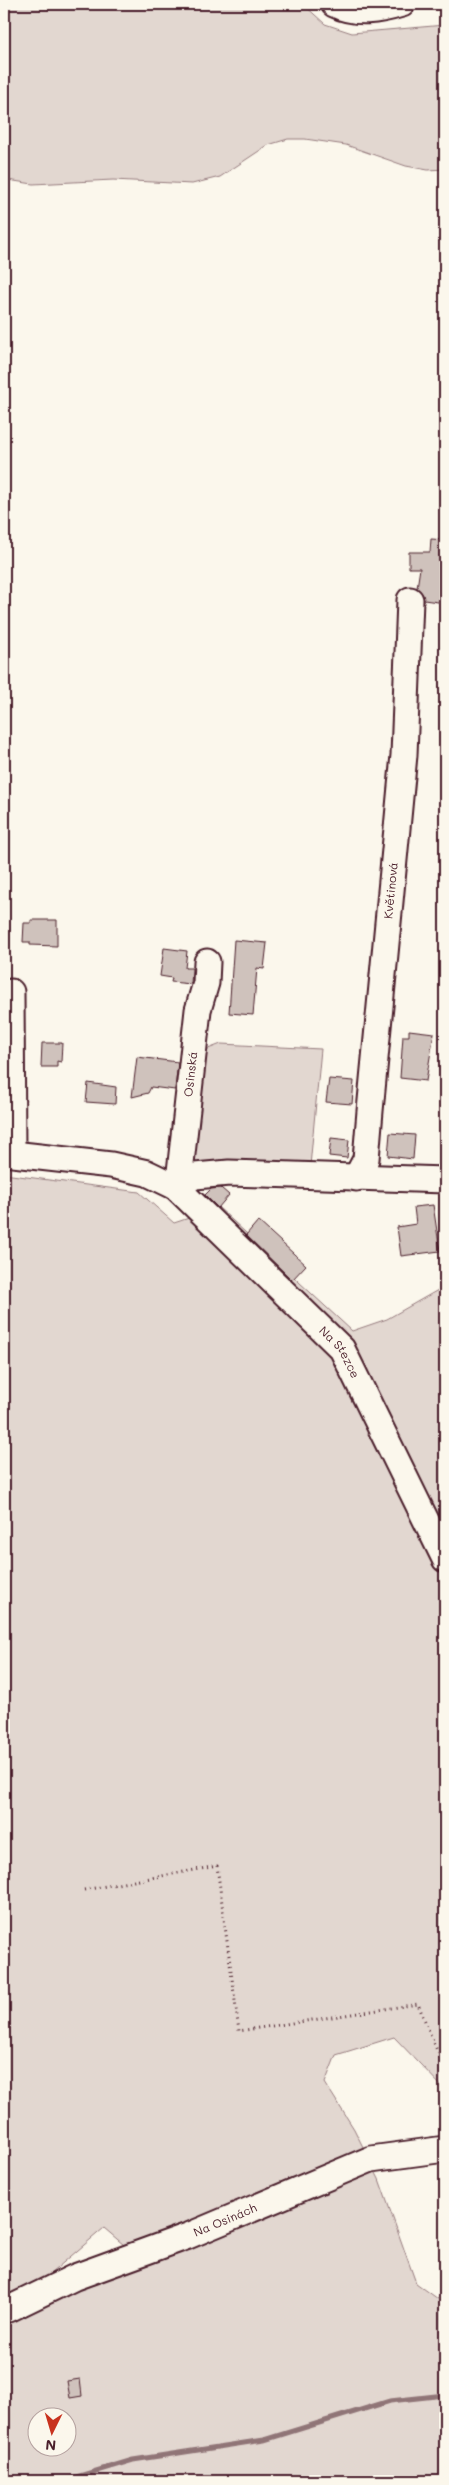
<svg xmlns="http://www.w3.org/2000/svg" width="449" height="2485" font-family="Mali,sans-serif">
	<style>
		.green { fill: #e2d7d0; stroke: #967b7e; fill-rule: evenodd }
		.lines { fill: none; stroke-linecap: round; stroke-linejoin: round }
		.stream { stroke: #907477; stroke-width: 5 }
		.building { fill: #cfc2bc; stroke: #4a1f2b }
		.minor-casing { stroke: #4a1f2b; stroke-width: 29 }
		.path { stroke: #4a1f2b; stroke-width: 3; stroke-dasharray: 1 4; stroke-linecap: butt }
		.minor { stroke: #fbf7ec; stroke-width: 25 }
		.labels { text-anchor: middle; stroke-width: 5; stroke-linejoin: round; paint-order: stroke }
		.street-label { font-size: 12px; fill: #4a1f2b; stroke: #fbf7ec }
	</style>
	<rect width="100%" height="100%" fill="#fbf7ec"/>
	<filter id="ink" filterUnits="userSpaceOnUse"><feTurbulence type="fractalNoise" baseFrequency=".02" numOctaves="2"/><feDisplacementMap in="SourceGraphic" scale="10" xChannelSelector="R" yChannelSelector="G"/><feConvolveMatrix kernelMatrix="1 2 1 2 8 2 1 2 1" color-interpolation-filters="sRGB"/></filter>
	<g filter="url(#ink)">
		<path class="green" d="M4,4H303L325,24L352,33L445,25V169L428,170L406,166L346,145L305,139H288L268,145L220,177L192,184L113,180L33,184L8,180L4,177Z
			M221,1044L321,1049L310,1166L194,1167L191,1162L203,1051Z
			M4,1174L139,1192L174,1223L219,1208L352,1331L387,1319L445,1286V2090L394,2037L336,2055L325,2083L354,2129L379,2179L416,2283L445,2304V2481H4ZM104,2228L144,2262L10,2308ZM38,2418H68V2448H38Z"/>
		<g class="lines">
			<path class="stream" d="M63,2481L133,2460L264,2440L390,2401L445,2395"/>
		</g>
		<path class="building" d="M431,539L445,540V603L424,600L422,593L417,588L420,568H409V552H430Z
			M31,920H57V946L30,945V942H23L24,923H31Z
			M234,940L267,943L264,969L257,968L253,1015L229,1013Z
			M164,948L187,951L185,968H192L191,984L171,982L172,978L160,976Z
			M409,1030L434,1033L426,1081L400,1078L403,1036H409Z
			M42,1043H62L61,1062L57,1061V1067H41Z
			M137,1057L178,1062L175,1090L151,1087L148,1093L132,1097Z
			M329,1079L354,1081L352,1104L326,1102Z
			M88,1083L116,1087L115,1104L86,1102Z
			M390,1133L415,1135L413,1159L388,1156Z
			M331,1138L349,1140L347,1158L329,1156Z
			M221,1188L229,1195L218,1208L205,1195L211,1189Z
			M433,1205L440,1251L401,1256L397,1227L416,1224L414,1207Z
			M258,1221L306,1265L292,1280L246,1235Z
			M80,2379L82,2396L70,2398L67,2381Z"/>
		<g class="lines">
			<defs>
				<g id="minor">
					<path d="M334,4C356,15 379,11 402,4"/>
					<path d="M11,992L12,1153"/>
					<path id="s1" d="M4,1153L111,1165L147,1173L176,1187L342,1349L445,1559"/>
					<path id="s2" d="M356,1178L366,1159L370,1111L404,755L410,600"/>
					<path d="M176,1187L195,1176L229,1173L445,1180"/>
					<path id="s3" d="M176,1187L180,1172L198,1010L206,983L207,962"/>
					<path id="s4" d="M9,2309L75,2277L188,2236L371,2159L445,2149"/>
				</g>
			</defs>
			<use href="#minor" class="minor-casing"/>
			<path class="path" d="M84,1890L217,1866L239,2031L418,2004L445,2070"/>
			<use href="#minor" class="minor"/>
		</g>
	</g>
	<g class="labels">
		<g class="street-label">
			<text dy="4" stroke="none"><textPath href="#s2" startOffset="291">Květinová</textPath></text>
			<text dy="4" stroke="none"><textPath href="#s3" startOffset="114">Osinská</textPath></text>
			<text dy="4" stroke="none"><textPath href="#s1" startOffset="410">Na Stezce</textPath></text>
			<text dy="4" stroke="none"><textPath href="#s4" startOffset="234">Na Osinách</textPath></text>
		</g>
	</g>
	<rect width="449" height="2485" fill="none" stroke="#fbf7ec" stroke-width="20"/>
	<rect x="10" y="10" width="429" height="2465" fill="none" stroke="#4a1f2b" stroke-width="2" filter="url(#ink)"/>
	<g transform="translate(52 2432) rotate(185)"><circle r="24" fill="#fbf7ec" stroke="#b4a19f"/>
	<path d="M0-4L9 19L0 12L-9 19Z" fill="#c8321e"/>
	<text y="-8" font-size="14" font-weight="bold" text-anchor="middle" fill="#4a1f2b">N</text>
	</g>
</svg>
